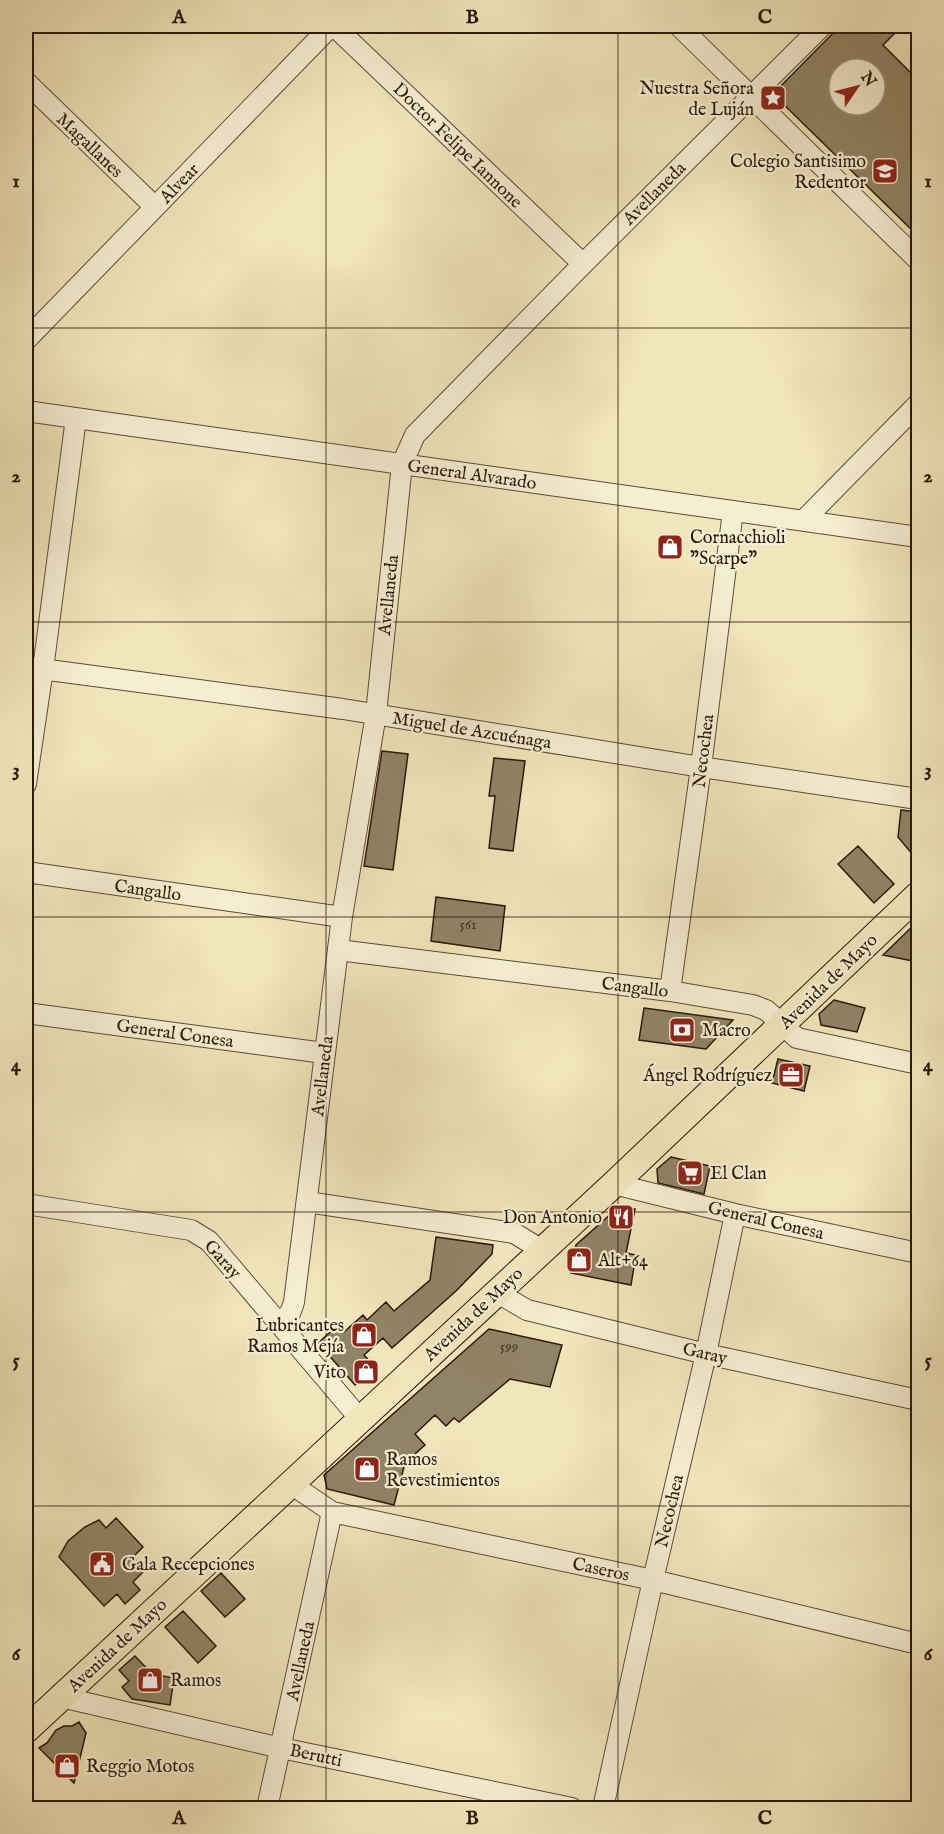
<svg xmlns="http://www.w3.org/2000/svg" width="944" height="1834" font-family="'IM FELL English',serif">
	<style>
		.building { fill: #918365; stroke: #2a1908; stroke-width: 1.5; fill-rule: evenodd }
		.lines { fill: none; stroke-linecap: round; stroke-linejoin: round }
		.minor-casing { stroke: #5c4c35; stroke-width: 22 }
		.major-casing { stroke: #2a1908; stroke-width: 28 }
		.minor { stroke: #f6eed3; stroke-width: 20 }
		.major { stroke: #f1e5bb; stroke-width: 26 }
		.grid { fill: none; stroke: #2a1908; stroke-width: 1.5; stroke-opacity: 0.55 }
		.labels { text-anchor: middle; stroke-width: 4.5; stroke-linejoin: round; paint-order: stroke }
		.number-label { font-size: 15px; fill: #44341f }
		.poi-label { font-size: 18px; fill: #2a1908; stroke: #f6eed3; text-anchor: start }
		.street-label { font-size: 18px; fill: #2a1908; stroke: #f6eed3 }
		.neatline { fill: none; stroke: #2a1908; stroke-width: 2 }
		.grid-label { font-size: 20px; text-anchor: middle; font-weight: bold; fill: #2a1908 }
	</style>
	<rect width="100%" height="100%" fill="#f1e5bb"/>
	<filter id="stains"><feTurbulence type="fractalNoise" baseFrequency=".00333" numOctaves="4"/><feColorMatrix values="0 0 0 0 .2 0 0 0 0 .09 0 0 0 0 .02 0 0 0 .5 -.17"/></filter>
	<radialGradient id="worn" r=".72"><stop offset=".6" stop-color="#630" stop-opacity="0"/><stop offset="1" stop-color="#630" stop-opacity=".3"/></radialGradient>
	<path class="building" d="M840,26H902L883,45L918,80V236L773,94ZM839,69H875V105H839Z
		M382,751L408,754L393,870L364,866Z
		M494,758L525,761L513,851L489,848L495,796H489Z
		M901,810L918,812V861L898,837Z
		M858,846L894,884L874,903L838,864Z
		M436,897L505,906L500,951L431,941Z
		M918,921V962L883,955Z
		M834,1000L865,1008L857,1032L821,1025L819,1014Z
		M644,1008L733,1020L706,1049L639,1040Z
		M778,1059L810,1066L804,1091L772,1083Z
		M671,1157L710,1166L704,1194L658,1183L657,1169Z
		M621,1205L635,1209L626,1253L636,1255L631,1285L571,1273L576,1245Z
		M436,1237L493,1245L492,1254L456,1291L392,1348L383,1338L364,1355L375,1367L355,1385L318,1343L338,1325L344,1332L363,1315L367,1320L386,1302L394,1311L430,1280Z
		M489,1329L562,1345L550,1387L510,1379L459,1422L454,1418L446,1426L435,1415L415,1434L425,1445L405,1463L394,1505L327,1489L324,1475Z
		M116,1518L143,1547L133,1557L145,1570L133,1582L140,1590L125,1604L117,1594L104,1606L59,1557L68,1541L85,1527L99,1520L106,1528Z
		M221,1573L245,1599L225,1617L201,1591Z
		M183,1611L216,1646L198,1663L165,1627Z
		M135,1656L152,1674L174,1678L170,1705L132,1699L122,1687L129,1681L119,1670Z
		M79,1722L86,1733L74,1783L39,1748L47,1743L56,1730L64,1726H72Z"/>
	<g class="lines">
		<defs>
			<path id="minor" d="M334,26L583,264
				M679,26L918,260
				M26,82L155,207
				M26,340L331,26
				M26,411L918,537
				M804,520L918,404
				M26,667L343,709L701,767L918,799
				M26,784L43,669L76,418
				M26,872L342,917
				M338,950L670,991L753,1005L766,1010L797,1038L918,1064
				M670,991L701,767L733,511
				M26,1013L324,1053
				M614,1184L735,1214L918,1253
				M307,1202L514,1233L542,1250
				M26,1204L191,1230L209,1241L360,1419
				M496,1292L527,1310L706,1354L918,1400
				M280,1325L291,1311L294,1302L342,917L376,714L402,464L415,435L583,264L822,26
				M291,1484L332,1512L653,1580L918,1644
				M61,1697L281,1748L572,1808
				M267,1808L332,1512
				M603,1808L653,1580L706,1354L735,1214"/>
			<path id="major" d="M26,1730L614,1184L918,895"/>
		</defs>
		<use href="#minor" class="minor-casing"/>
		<use href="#major" class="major-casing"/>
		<use href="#minor" class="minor"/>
		<use href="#major" class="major"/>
	</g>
	<path class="grid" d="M326,26V1808M618,26V1808M26,328H918M26,622H918M26,917H918M26,1212H918M26,1506H918"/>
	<defs>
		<symbol id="sight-square" viewBox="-11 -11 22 22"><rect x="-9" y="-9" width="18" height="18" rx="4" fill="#8f2418" stroke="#f6eed3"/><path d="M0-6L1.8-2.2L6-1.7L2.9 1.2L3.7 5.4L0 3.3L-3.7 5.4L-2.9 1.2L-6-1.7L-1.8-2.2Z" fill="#fff"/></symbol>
		<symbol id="school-square" viewBox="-11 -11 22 22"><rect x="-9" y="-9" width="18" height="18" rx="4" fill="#8f2418" stroke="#f6eed3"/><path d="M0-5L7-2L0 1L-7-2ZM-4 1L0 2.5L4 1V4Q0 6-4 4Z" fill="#fff"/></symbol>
		<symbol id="shop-square" viewBox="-11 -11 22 22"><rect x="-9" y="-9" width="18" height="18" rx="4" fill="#8f2418" stroke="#f6eed3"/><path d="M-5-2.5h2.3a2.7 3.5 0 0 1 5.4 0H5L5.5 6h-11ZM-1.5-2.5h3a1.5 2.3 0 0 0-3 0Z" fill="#fff"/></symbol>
		<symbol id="bank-square" viewBox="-11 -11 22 22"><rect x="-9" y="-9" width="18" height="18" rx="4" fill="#8f2418" stroke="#f6eed3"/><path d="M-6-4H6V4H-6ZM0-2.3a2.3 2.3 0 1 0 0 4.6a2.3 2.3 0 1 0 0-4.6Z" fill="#fff"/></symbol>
		<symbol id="office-square" viewBox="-11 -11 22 22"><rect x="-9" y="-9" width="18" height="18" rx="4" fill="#8f2418" stroke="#f6eed3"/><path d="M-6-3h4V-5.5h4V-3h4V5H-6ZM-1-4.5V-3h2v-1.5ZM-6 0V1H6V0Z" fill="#fff"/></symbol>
		<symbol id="supermarket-square" viewBox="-11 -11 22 22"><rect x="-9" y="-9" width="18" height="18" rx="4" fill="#8f2418" stroke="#f6eed3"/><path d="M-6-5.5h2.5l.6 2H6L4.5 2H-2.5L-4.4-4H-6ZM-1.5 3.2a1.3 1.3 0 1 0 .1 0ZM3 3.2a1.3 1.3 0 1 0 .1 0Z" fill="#fff"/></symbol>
		<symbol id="restaurant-square" viewBox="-11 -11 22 22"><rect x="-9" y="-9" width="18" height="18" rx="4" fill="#8f2418" stroke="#f6eed3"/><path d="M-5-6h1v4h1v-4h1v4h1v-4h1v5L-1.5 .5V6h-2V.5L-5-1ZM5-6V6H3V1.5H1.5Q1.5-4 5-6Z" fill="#fff"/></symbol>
		<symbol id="civic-square" viewBox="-11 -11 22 22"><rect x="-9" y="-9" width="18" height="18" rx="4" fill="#8f2418" stroke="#f6eed3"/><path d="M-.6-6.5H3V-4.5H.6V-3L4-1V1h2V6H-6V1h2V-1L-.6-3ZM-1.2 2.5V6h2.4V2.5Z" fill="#fff"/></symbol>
	</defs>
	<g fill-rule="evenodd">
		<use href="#sight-square" x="758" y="83" width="30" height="30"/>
		<use href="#school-square" x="870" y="156" width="30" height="30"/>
		<use href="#shop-square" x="655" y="532" width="30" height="30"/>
		<use href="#bank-square" x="667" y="1015" width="30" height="30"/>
		<use href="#office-square" x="776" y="1060" width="30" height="30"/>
		<use href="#supermarket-square" x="675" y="1158" width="30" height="30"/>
		<use href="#restaurant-square" x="606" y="1202" width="30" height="30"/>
		<use href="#shop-square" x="564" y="1245" width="30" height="30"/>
		<use href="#shop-square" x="349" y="1320" width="30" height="30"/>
		<use href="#shop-square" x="351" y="1357" width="30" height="30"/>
		<use href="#shop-square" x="352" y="1454" width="30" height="30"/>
		<use href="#civic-square" x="87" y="1549" width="30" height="30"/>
		<use href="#shop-square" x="135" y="1665" width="30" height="30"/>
		<use href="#shop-square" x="52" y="1751" width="30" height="30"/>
	</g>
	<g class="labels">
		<g class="number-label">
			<text x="468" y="929">561</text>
			<text x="509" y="1351">599</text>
		</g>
		<g class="poi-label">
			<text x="754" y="94" text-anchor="end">Nuestra Señora<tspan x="754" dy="21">de Luján</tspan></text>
			<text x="866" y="167" text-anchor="end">Colegio Santisimo<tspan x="866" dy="21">Redentor</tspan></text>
			<text x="690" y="543">Cornacchioli<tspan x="690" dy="21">"Scarpe"</tspan></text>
			<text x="702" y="1036">Macro</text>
			<text x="772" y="1081" text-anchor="end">Ángel Rodríguez</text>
			<text x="710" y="1179">El Clan</text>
			<text x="602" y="1223" text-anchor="end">Don Antonio</text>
			<text x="598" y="1266">Alt+64</text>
			<text x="344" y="1331" text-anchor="end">Lubricantes<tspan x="344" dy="21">Ramos Mejía</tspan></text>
			<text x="346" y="1378" text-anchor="end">Vito</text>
			<text x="386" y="1465">Ramos<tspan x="386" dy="21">Revestimientos</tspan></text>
			<text x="122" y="1570">Gala Recepciones</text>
			<text x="170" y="1686">Ramos</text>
			<text x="86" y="1772">Reggio Motos</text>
		</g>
		<g class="street-label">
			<text transform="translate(90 145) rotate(44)" y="6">Magallanes</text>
			<text transform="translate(458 145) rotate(44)" y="6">Doctor Felipe Iannone</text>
			<text transform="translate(179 183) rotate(-46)" y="6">Alvear</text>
			<text transform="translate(654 193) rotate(-45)" y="6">Avellaneda</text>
			<text transform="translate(472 474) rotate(8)" y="6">General Alvarado</text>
			<text transform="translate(388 595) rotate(-84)" y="6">Avellaneda</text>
			<text transform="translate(472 730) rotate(9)" y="6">Miguel de Azcuénaga</text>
			<text transform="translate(703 751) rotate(-83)" y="6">Necochea</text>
			<text transform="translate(148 890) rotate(8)" y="6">Cangallo</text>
			<text transform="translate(828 981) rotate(-44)" y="6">Avenida de Mayo</text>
			<text transform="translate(635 987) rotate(7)" y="6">Cangallo</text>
			<text transform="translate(175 1033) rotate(8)" y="6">General Conesa</text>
			<text transform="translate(322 1076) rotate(-83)" y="6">Avellaneda</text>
			<text transform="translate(766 1220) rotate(13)" y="6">General Conesa</text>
			<text transform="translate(223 1259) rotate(48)" y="6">Garay</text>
			<text transform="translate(473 1314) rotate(-43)" y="6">Avenida de Mayo</text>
			<text transform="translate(705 1353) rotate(13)" y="6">Garay</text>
			<text transform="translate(669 1511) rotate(-77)" y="6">Necochea</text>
			<text transform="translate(601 1569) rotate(12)" y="6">Caseros</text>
			<text transform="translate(117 1645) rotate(-43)" y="6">Avenida de Mayo</text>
			<text transform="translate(300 1661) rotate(-78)" y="6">Avellaneda</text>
			<text transform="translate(316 1755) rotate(12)" y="6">Berutti</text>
		</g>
	</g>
	<rect width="944" height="1834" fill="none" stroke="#f1e5bb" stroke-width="66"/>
	<g transform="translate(857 87) rotate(55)"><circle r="28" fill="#f6eed3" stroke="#a49982" stroke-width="1.5"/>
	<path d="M0-4.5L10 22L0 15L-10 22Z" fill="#8f2418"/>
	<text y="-9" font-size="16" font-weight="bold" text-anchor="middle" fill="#2a1908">N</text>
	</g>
	<rect x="33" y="33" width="878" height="1768" class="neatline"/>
	<g class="grid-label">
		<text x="179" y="23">A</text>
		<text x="472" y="23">B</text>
		<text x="765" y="23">C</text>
		<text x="16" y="187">1</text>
		<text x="928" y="187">1</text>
		<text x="16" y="482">2</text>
		<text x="928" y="482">2</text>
		<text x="16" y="776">3</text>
		<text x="928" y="776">3</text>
		<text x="16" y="1071">4</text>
		<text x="928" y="1071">4</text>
		<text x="16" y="1366">5</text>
		<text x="928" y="1366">5</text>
		<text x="16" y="1660">6</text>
		<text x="928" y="1660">6</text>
		<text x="179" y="1824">A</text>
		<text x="472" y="1824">B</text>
		<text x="765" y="1824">C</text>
	</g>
	<rect width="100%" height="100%" filter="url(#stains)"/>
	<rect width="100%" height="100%" fill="url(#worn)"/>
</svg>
